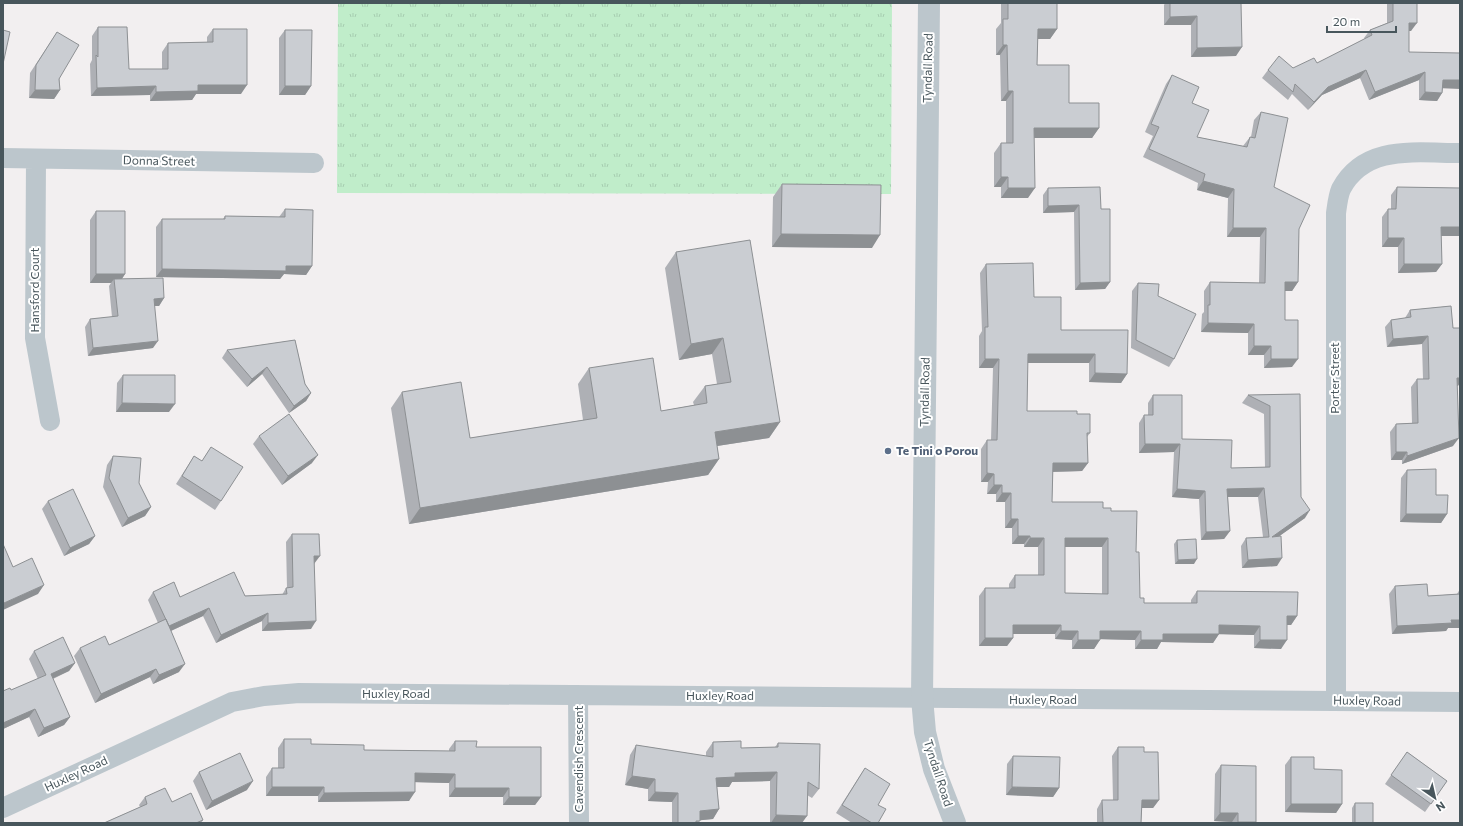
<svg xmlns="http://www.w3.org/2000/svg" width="1463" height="826" font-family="Commissioner,sans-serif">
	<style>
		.grass { fill: url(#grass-tufts) }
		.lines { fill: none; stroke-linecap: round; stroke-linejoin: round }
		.minor { stroke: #bcc6cc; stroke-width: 20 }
		.tertiary { stroke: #bcc6cc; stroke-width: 22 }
		.wall { fill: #aeb0b5; fill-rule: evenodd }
		.shaded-wall { fill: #8d9093 }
		.building { fill: #cacdd2; stroke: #8d9093; fill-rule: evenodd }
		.service-dot { fill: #5c6f8a; stroke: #fff; stroke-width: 1.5 }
		.labels { text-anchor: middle; stroke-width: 4; stroke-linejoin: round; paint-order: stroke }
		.street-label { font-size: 12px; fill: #48565c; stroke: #fff }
		.service-label { font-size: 12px; font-weight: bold; fill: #4e5e75; stroke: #fff; text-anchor: start }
	</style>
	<defs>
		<pattern id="grass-tufts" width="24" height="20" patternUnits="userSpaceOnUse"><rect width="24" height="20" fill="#c0edca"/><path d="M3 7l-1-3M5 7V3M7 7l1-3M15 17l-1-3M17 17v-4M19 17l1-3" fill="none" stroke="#a6cdb0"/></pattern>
	</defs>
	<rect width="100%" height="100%" fill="#f2eff0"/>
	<path class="grass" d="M338,3H892L891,194L337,193Z"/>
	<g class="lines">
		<path class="minor" d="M3,158L314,163
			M36,159L35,338L50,421
			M578,695L579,823
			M1336,701V213C1337,206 1338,196 1341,189C1365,144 1416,153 1460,153
			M3,808L232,702L264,696L299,693L1460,702"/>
		<path class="tertiary" d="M929,3L922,698L925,732L934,769L955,823"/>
	</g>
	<path class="wall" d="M1001,3H1057V29L1050,39H1038L1037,65L1069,103L1099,128L1092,138H1034L1028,198H1001V187H994V153L1001,143H1006V101H1001L1000,55H996V29L1001,23Z
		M1165,3H1241L1236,56L1191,57V25H1164V5Z
		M1387,3H1417L1411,31H1409V52L1443,88L1442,93L1437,101L1419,100V80L1369,100L1360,78L1322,95L1308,110L1292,94L1288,100L1262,78L1268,70L1293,68L1317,63L1365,39L1364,38L1370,30L1387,23Z
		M98,27L129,69H162V52L168,43L207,42V37L213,29L241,94H196L192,100L150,101V95L91,96L90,64L92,60V36Z
		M285,30L311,86L305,95H279V38Z
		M57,32L60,90L54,99L29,98L30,73Z
		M1172,75L1192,103L1197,137L1243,146L1250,137H1251L1254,120L1261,112L1274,187L1299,229L1298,282L1292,291H1285V320L1292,367L1264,368V355H1248V333L1201,332L1202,314L1204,312V291L1210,282L1259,283L1260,237H1227L1228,198L1197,190L1198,183L1143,157L1153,136L1145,132L1166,84Z
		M782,184L872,248L772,247L773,197Z
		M1397,187L1460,188V236H1441L1442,264L1436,272L1398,273V247H1382V217L1388,209H1391V195Z
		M1048,188L1101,209L1110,282L1105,289L1075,290L1074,212L1043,213V195Z
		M285,209L312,266L306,275L284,274L280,279L156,277V227L162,219H223L225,216L279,217Z
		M96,211L125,274L122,279L164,298L159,306H154L153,348L88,356L85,327L90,319L112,317L109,286L111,283H90V220Z
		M676,252L780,422L769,438L717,446L719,459L708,475L409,524L391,408L402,392L470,438L583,420L578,384L589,368L661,411L694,405L693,402L705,386L717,384L712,354L679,360L665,268Z
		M986,264L1034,297L1061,330L1127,374L1121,383L1089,382V363H1027V411L1077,414L1090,433L1087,437L1088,463L1082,471L1053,472L1052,502L1103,508L1111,511L1136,552L1140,598L1144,603H1191V600L1197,591L1297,616L1291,625H1287L1281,649L1254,648V635L1219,634L1213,643L1161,642L1157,649H1135V640L1100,639L1094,649H1072V640L1055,639V634H1013V638L1007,646H979V596L985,588H1009V584L1015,575H1038V547H1024V544H1012V528H1005V502H996V494H987L988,482H981V449L987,440H991L993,368H979V336L982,331L980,273ZM1065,547H1102V594L1065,593Z
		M1138,283L1158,296L1174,359L1169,367L1131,348L1132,291Z
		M1451,306L1458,386H1457L1453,446L1402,464V460H1391L1390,432L1396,424L1412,423L1411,387L1417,379H1423L1422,344L1387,347L1385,327L1391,320L1405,318L1410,310Z
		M295,340L305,384L311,393L306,401L289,413L262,374L247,387L222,358L227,350Z
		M123,375L169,412H116L117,383Z
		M1300,394L1301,497L1305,518L1279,536L1277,566L1242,568L1241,546L1246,538L1263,537L1258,497H1228L1230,531L1224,539L1201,540L1199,499L1172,497L1174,452L1139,453V423L1144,415H1148V403L1153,395L1182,439L1231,468L1265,467L1264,414L1242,403L1248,395Z
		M259,436L312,463L282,485L253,444Z
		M211,447L221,501L215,510L176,484L194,456L202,461Z
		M113,456L139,483L151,507L145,516L122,527L103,487L107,465Z
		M1407,470L1436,495L1447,514L1441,523L1400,522L1401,478Z
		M48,501L95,536L89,544L64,556L42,509Z
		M292,534L314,563L311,629L262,631V621L216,643L203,616L171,631L179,672L153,684L150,677L95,703L74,656L80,648L109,645L158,623L148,600L153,592L180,597L282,595L286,588H287L286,542Z
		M1177,540L1194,564H1175L1174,544Z
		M1395,586L1428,596L1457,594L1460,589V628H1448L1446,631L1392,634L1389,594Z
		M34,651L75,663L69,671L53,679L70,717L64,725L38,737L29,717L3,729V691L11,690L38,679L29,659Z
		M284,739L311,744L364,750L449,751V749L455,741L476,747L541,797L535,805H503V797H449V783L415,782L409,801L318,802V796H266V777L272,768H278V748Z
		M713,742L741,748L775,747L778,743L819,789L812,798L807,795L802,823H770V781L732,782L729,787H717L719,809L713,819L700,820L698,823H672V802L648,801V789L625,785L630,755L636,745L706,756V752Z
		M1118,747L1144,752L1159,800L1153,808H1142L1141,823H1097V809L1102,800H1113L1112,756Z
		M1407,752L1447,781L1425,812L1385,784Z
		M1013,756L1059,788L1053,797L1006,795L1007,764Z
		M1291,757L1314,769L1342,804L1336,813L1285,812V765Z
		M1221,765L1256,822L1255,823H1232V822L1214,821L1215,774Z
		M865,768L878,805V823H852L836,813L859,777Z
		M199,772L247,790L206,810L193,781Z
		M145,797L172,802L203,820L201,823H104L140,807L139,805Z
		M1355,803L1373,823H1352V808Z"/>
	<path class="shaded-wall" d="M1197,16L1191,25H1164L1170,17Z
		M1409,23H1417L1411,31H1403Z
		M1038,29H1057L1050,39H1031Z
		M1003,45H1007L1000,55H996Z
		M1242,47L1236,56L1191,57L1197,48Z
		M1366,70L1360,78L1322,95L1308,110L1314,102L1328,87Z
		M1425,72L1419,80L1369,100L1375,92Z
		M1443,80H1460V89L1437,88Z
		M198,85H247L241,94H196L192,100L150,101L156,92Z
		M156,86L150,95L91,96L97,88Z
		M285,86H311L305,95H279Z
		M35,90H60L54,99L29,98Z
		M1008,91H1013L1006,101H1001Z
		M1425,92L1442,93L1437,101L1419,100Z
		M1034,128H1099L1092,138H1027Z
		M1001,177H1008L1001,187H994Z
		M1203,181L1234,189L1228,198L1197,190Z
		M1008,188H1035L1028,198H1001Z
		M1079,205L1074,212L1043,213L1048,206Z
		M1441,227H1460V236H1435Z
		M1233,228H1266L1260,237H1227Z
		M781,234L880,235L872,248L772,247Z
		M1388,238H1404L1398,247H1382Z
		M1404,264H1442L1436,272L1398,273Z
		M286,266H312L306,275L284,274L280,279L156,277L162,269Z
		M96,274H125L119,283L114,279L111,283H90Z
		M1110,282L1105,289L1075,290L1080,283Z
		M1285,282H1298L1292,291H1279Z
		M164,298L159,306H148L154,299Z
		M1208,323L1254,324L1248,333L1201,332Z
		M1428,336L1422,344L1387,347L1393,339Z
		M723,338L712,354L679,360L691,344Z
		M158,341L153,348L88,356L93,348Z
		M1254,346H1271L1264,355H1248Z
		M1028,354H1095L1089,363H1022Z
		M985,359H999L993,368H979Z
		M1271,359H1298L1292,367L1264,368Z
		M267,367L262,374L247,387L252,379Z
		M1095,373L1127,374L1121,383L1089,382Z
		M1457,378H1460V383L1458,386H1451Z
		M311,393L306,401L289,413L294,406Z
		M122,403L175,404L169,412H116Z
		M780,422L769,438L704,448L715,432Z
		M1459,438L1453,446L1402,464L1407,456Z
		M1145,444H1180L1174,452L1139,453Z
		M1396,452H1407L1402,460H1391Z
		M318,455L312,463L282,485L288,476Z
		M719,459L708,475L409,524L420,508Z
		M1053,463H1088L1082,471L1047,472Z
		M987,473L994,474L988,482H981Z
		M994,485H1002L996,494H987Z
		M1264,488L1258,497H1222L1227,489Z
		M1177,489L1205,491L1199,499L1172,497Z
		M1002,493H1011L1005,502H996Z
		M151,507L145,516L122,527L128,518Z
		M1310,510L1305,518L1267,545L1272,537Z
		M1406,514H1447L1441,523L1400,522Z
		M1011,519H1018L1012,528H1005Z
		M1230,531L1224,539L1201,540L1206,532Z
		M95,536L89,544L64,556L70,548Z
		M1018,536H1030L1024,544H1012Z
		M1030,538H1044L1038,547H1024Z
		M1065,538H1108L1102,547H1059Z
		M314,556H320L314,564Z
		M1282,558L1277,566L1242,568L1248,560Z
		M1197,559L1194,564H1175L1178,560Z
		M44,585L38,594L3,610V605L4,603Z
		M209,608L203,616L164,634L169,626Z
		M268,613L262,621L216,643L221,635Z
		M1287,616H1297L1291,625H1281Z
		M1451,620H1460V628H1448L1446,631L1392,634L1397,626Z
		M316,621L311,629L262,631L268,623Z
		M1013,625H1061L1055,634H1007Z
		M1219,625L1260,626L1254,635L1213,634Z
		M1061,631H1078L1072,640L1055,639Z
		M1100,631H1141L1135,640L1094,639Z
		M1163,634H1219L1213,643L1161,642L1157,649H1135L1141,640Z
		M985,638H1013L1007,646H979Z
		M1078,640H1100L1094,649H1072Z
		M1260,640H1287L1281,649L1254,648Z
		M75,663L69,671L45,682L51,674Z
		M185,664L179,672L153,684L159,675Z
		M156,669L150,677L95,703L101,694Z
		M35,709L29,717L3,729V723Z
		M70,717L64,725L38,737L44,728Z
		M777,772L770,781L732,782L729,787H710L716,778L735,773Z
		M415,773L455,774L449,783L409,782Z
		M632,776L655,779L648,789L625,785Z
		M253,781L247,790L206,810L212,801Z
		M272,787H324L318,796H266Z
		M1012,787L1059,788L1053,797L1006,795Z
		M455,788H509L503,797H449Z
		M415,792L409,801L318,802L324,793Z
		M655,792L678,793L672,802L648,801Z
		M509,797H541L535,805H503Z
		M1142,800H1159L1153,808H1136Z
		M1291,804H1342L1336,813L1285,812Z
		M719,809L713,819L693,821L700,811Z
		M1220,813H1238L1232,822L1214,821Z
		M776,815L807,816L802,823H771Z
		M1238,822H1256L1255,823H1237Z"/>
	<path class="building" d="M1008,3H1057V29H1038L1037,65H1069V103H1099V128H1034L1035,188H1008V177H1001V143H1013V91H1008L1007,45H1003V19H1008Z
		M1170,3H1241L1242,47L1197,48V16L1170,17Z
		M1393,3H1417V23H1409V52L1460,53V80H1443L1442,93L1425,92V72L1375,92L1366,70L1328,87L1314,102L1295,84L1293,92L1268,70L1279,56L1293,68L1314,58L1317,63L1372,35L1370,30L1393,21Z
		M98,27H127L129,69H168V43L213,42V29H247V85H198V91L156,92V86L97,88L96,55L98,57Z
		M3,30L10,32L3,64Z
		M285,30H312L311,86H285Z
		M57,32L79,45L59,79L60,90H35L36,65Z
		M1172,75L1199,87L1192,103L1209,110L1197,137L1247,147L1250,137L1255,138L1261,112L1288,118L1274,187L1310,205L1299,229L1298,282H1285V320H1298V359H1271V346H1254V324L1208,323V305H1210V282L1265,283L1266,228H1233L1234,189L1203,181L1205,174L1149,149L1159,127L1151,124Z
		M782,184L881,185L880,235L781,234Z
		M1100,187L1101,209H1110V282L1080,283L1079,205L1048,206V188Z
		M1397,187L1460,188V227H1441L1442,264H1404V238H1388V209H1396Z
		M285,209L313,210L312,266H286V271L162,269V219H225V216L285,217Z
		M96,211H125V274H96Z
		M750,240L780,422L715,432L719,459L420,508L402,392L461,382L470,438L597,418L589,368L653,358L661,411L707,403L705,386L731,382L723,338L691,344L676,252Z
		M1033,263L1034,297H1061V330H1128L1127,374L1095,373V354H1028L1027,411H1077V414H1090V433H1087L1088,463H1053L1052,502H1103V508H1111V511H1137L1136,552H1139L1140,598H1144V603H1197V591L1298,592L1297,616H1287V640H1260V626L1219,625V634H1163V640H1141V631H1100V640H1078V631H1061V625H1013V638H985V588H1015V575H1044V538H1030V536H1018V519H1011V493H1002V485H994V474L987,473V440H997L999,359H985V327H988L986,264ZM1065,538H1108V594L1065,593Z
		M163,278L164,298L154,299L158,341L93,348L90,319L118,316L114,279Z
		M1138,283L1159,284L1158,296L1196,314L1174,359L1136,340Z
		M1451,306L1453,328H1460V378H1457L1459,438L1407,456V452H1396V424L1418,423L1417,379H1429L1428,336L1393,339L1391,320L1411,317L1410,310Z
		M295,340L305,384L311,393L294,406L267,367L252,379L227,350Z
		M123,375H175V404L122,403Z
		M1300,394L1301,497L1310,510L1272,537L1281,536L1282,558L1248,560L1246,538L1269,537L1264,488L1227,489L1230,531L1206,532L1205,491L1177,489L1180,444H1145L1144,415H1153V395H1182V439L1232,440L1231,468L1270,467V406L1248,395Z
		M289,414L318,455L288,476L259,436Z
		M211,447L243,467L221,501L182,476L194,456L202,461Z
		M113,456L141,458L139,483L151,507L128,518L109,478Z
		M1436,469V495H1448L1447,514H1406L1407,470Z
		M73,489L95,536L70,548L48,501Z
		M292,534H319L320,556H314L316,621L268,623V613L221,635L209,608L169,626L153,592L174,582L180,597L234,572L245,596L287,594L286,588L293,587Z
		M1196,539L1197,559L1178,560L1177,540Z
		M3,544L13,567L32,558L44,585L4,603L3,601Z
		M1427,584L1428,596L1460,594V620H1451L1452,623L1397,626L1395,586Z
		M166,619L185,664L159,675L156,669L101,694L80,648L105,636L109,645Z
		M63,637L75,663L51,674L70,717L44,728L35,709L3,723V691L10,688L11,690L46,675L34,651Z
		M284,739H311V744L364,745V750L455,751V741H477L476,747H541V797H509V788H455V774L415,773V792L324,793V787H272V768H284Z
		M741,741V748L778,747V743L820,744L819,789L808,782L807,816L776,815L777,772L735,773V777L716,778L719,809L700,811V821H696V823H678V793L655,792V779L632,776L636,745L713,757V742Z
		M1118,747H1144V752H1158L1159,800H1142L1141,823H1103L1102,800H1118Z
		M1407,752L1447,781L1431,804L1391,775Z
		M240,753L253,781L212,801L199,772Z
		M1013,756L1060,757L1059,788L1012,787Z
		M1291,757H1314V769L1342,770V804H1291Z
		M1221,765L1256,766V822H1238V813H1220Z
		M865,768L890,784L878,805L886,809L878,823H872L842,805Z
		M165,788L172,802L191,793L203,820L196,823H104L147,804L145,797Z
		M1355,803H1373V823H1355Z"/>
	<circle class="service-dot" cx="888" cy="451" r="4"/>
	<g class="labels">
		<g class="street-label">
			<text transform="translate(928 68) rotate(-89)" y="4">Tyndall Road</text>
			<text transform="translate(159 161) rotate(1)" y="4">Donna Street</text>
			<text transform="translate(35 290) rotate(-90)" y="4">Hansford Court</text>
			<text transform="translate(1335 378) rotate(-90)" y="4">Porter Street</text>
			<text transform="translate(925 392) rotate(-89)" y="4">Tyndall Road</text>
			<text x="396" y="698">Huxley Road</text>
			<text x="720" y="700">Huxley Road</text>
			<text x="1043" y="704">Huxley Road</text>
			<text transform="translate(1367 701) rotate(1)" y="4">Huxley Road</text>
			<text transform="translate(579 759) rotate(-90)" y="4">Cavendish Crescent</text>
			<text transform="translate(938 773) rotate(72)" y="4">Tyndall Road</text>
			<text transform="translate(76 774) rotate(-25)" y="4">Huxley Road</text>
		</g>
		<g class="service-label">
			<text x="896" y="455">Te Tini o Porou</text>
		</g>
	</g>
	<rect width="1463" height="826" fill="none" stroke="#48565c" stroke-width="8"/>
	<g transform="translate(1435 798) rotate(146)" stroke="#ffffff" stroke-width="3" paint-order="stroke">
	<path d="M0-3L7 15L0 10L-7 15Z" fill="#48565c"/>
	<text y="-6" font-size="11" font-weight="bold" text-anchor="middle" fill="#48565c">N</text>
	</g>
	<path d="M1327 26v6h69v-6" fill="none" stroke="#48565c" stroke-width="2"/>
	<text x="1333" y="26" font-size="12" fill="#48565c" stroke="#ffffff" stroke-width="3" paint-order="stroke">20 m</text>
</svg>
